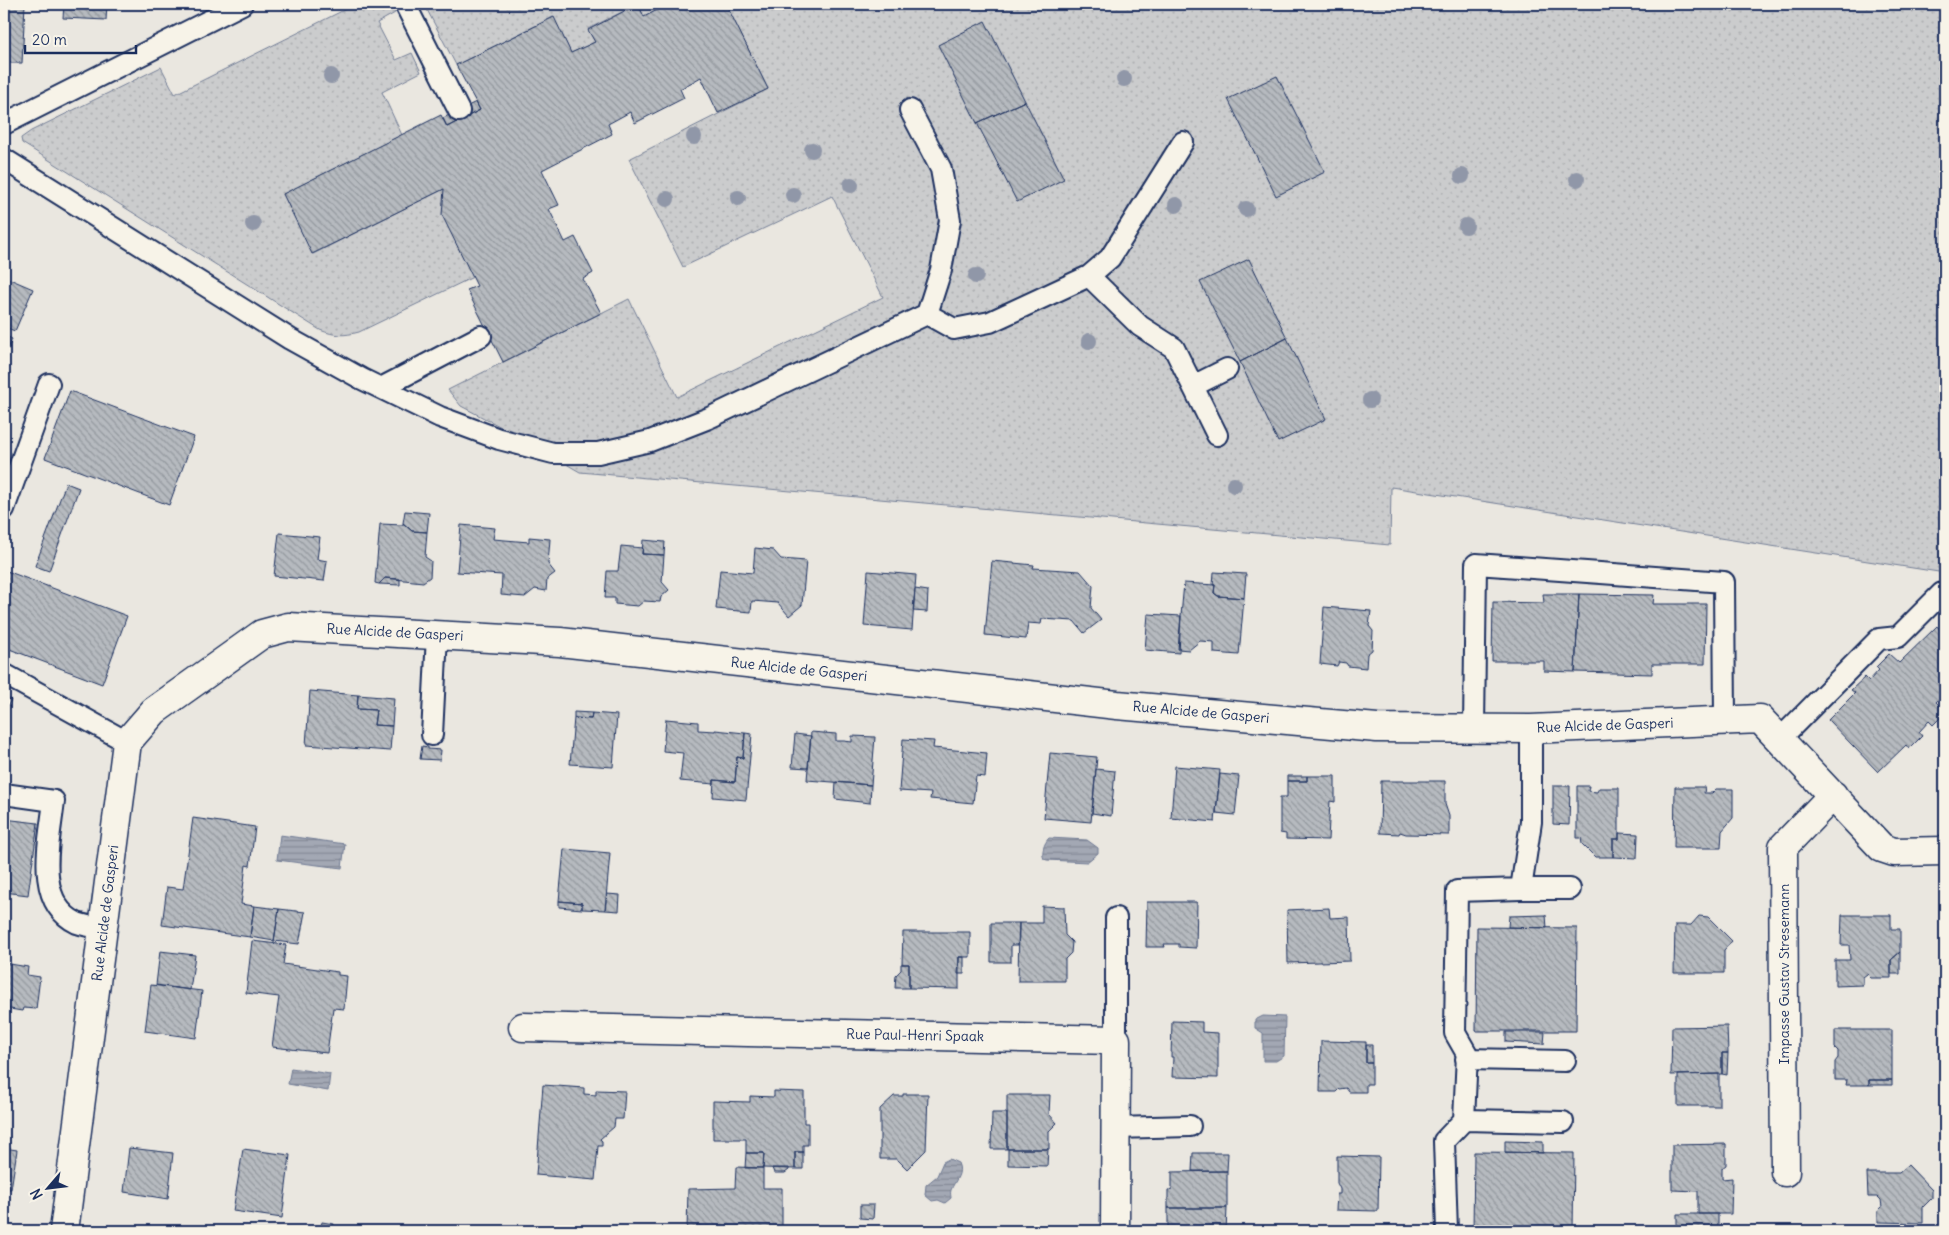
<svg xmlns="http://www.w3.org/2000/svg" width="1949" height="1235" font-family="Delius,sans-serif">
	<style>
		.grass { fill: url(#grass-dots); stroke: #737e96 }
		.water { fill: url(#water-rules); stroke: #6d7892 }
		.building { fill: url(#building-back-hatch); stroke: #1b2f5e }
		.lines { fill: none; stroke-linecap: round; stroke-linejoin: round }
		.lane-casing { stroke: #1b2f5e; stroke-width: 24 }
		.street-casing { stroke: #1b2f5e; stroke-width: 31 }
		.lane { stroke: #f7f3e8; stroke-width: 20 }
		.street { stroke: #f7f3e8; stroke-width: 28 }
		.tree { fill: #9097a8 }
		.labels { text-anchor: middle; stroke-width: 4; stroke-linejoin: round; paint-order: stroke }
		.street-label { font-size: 14px; fill: #1b2f5e; stroke: #f7f3e8 }
	</style>
	<defs>
		<pattern id="grass-dots" width="8" height="8" patternUnits="userSpaceOnUse" patternTransform="scale(1.25)"><rect width="8" height="8" fill="#cbcccd"/><path d="M2 2h.1M6 6h.1" fill="none" stroke="#aeb0b2" stroke-width="1.8" stroke-linecap="round"/></pattern>
		<pattern id="water-rules" width="6" height="5" patternUnits="userSpaceOnUse" patternTransform="scale(1.25)"><rect width="6" height="5" fill="#a3a8b4"/><path d="M0 2.5h6" fill="none" stroke="#848996"/></pattern>
		<pattern id="building-back-hatch" width="6" height="6" patternUnits="userSpaceOnUse" patternTransform="scale(1.25)"><rect width="6" height="6" fill="#b6babf"/><path d="M-1 5l2 2M0 0l6 6M5-1l2 2" fill="none" stroke="#93989e"/></pattern>
	</defs>
	<rect width="100%" height="100%" fill="#eae7e0"/>
	<filter id="ink" filterUnits="userSpaceOnUse"><feTurbulence type="fractalNoise" baseFrequency=".02" numOctaves="2"/><feDisplacementMap in="SourceGraphic" scale="10" xChannelSelector="R" yChannelSelector="G"/><feConvolveMatrix kernelMatrix="1 2 1 2 8 2 1 2 1" color-interpolation-filters="sRGB"/></filter>
	<g filter="url(#ink)">
		<path class="grass" d="M356,4H391L395,13L377,23L396,60L412,53L421,72L382,92L402,135L283,194L313,254L444,189L473,277L359,332C344,336 335,336 320,330L22,143L21,138L31,131L161,67L175,94Z
			M424,4H664L665,6L644,17L638,4L588,29L595,42L571,53L553,17L456,65Z
			M726,4H1945V573L1391,487L1390,545L580,472L507,430L461,406L448,390L629,299L677,397L883,297L832,196L683,267L629,159L768,89Z"/>
		<path class="water" d="M280,835L345,844L342,868L277,860Z
			M1049,838L1087,840L1098,848V853L1087,862L1047,860L1044,859C1041,853 1044,843 1049,838Z
			M1263,1016L1285,1017L1284,1056L1276,1061H1263V1033L1255,1028V1020Z
			M291,1068L330,1074L328,1091L288,1084Z
			M949,1159L958,1163C963,1174 955,1180 951,1190C950,1193 951,1196 951,1198L945,1203L938,1200L932,1201L925,1195L926,1185L937,1176L943,1162Z"/>
		<path class="building" d="M4,4H25L22,63H4Z
			M64,4H107L106,20L63,18Z
			M638,4L644,17L665,6L664,4H726L768,89L718,113L701,77L680,89L684,98L635,123L630,112L608,124L612,134L542,170L559,205L549,209L565,242L575,237L593,273L583,279L601,313L503,362L467,290L477,286L442,215L444,189L312,254L283,194L441,115L447,127L480,110L456,65L554,17L571,53L595,42L588,30Z
			M985,21L1025,101L977,123L938,45Z
			M1277,76L1325,172L1276,196L1228,99Z
			M1025,101L1064,179L1017,202L977,123Z
			M476,102L480,110L447,127L443,118Z
			M1249,259L1287,338L1240,362L1200,282Z
			M5,277L33,289L15,331L4,327Z
			M4,335L12,339L4,359Z
			M1287,338L1326,419L1278,442L1240,362Z
			M70,391L194,437L169,505L45,458Z
			M66,483L79,488L49,571L35,566Z
			M405,511L429,513L427,532L412,531L403,523Z
			M403,523L412,531L427,532L425,557L431,561L430,577L423,582L385,578L379,584L375,583L380,524L403,525Z
			M461,525L495,528L493,539L529,542V537L550,539L548,564L555,573L547,579L546,591L535,589L525,597L501,595L502,575L457,572Z
			M279,533L320,537L317,559L327,561L324,581L274,576Z
			M643,540L665,542L664,555L642,554Z
			M621,546L643,548L642,554L664,555L662,582L669,590L661,597L660,602L644,601L638,606L626,605L615,604V598H605L607,571H618Z
			M755,548L773,550L781,559L806,561L802,605L789,616L778,603L752,601L751,612L716,609L720,570L753,573Z
			M992,561L1034,565L1033,568L1080,571L1093,586L1091,608L1101,620L1084,633L1074,621L1042,619L1041,624L1028,623L1026,639L985,635Z
			M4,570L127,616L102,684L4,647Z
			M868,571L916,575L912,630L864,626Z
			M1214,572L1246,574L1244,598L1218,596L1214,593L1215,585H1213Z
			M385,578L400,579V585L379,584Z
			M1184,583L1215,585L1214,593L1218,596L1244,598L1239,655L1214,653V642L1200,641L1189,650L1178,649Z
			M915,589L928,591L927,612L913,611Z
			M1543,594H1579L1575,672L1544,671V661H1492L1493,602L1544,603Z
			M1579,594L1654,595L1653,604H1706L1705,664H1652V674L1575,672Z
			M1324,607L1371,611L1369,626L1373,631L1372,650L1367,654L1366,668L1348,666L1346,663L1339,662L1337,666L1320,664Z
			M1148,614L1181,616L1179,653L1145,650Z
			M1937,626L1945,635V693L1936,702L1945,711V713L1933,725L1929,721L1919,732L1922,736L1909,749L1906,745L1878,772L1828,720L1855,693L1851,690L1865,677L1869,681L1879,670L1876,667L1889,654L1899,663Z
			M310,691L358,695L357,709L376,710L374,725L392,726L390,751L306,745Z
			M358,695L394,698L392,726L374,725L376,710L357,709Z
			M4,696L11,700L4,713Z
			M574,712L592,713L591,719L574,718Z
			M592,713L617,715L613,767L570,764L574,718L591,719Z
			M666,719L698,722V730L715,731V730L745,733L743,758L737,757L735,782L714,780V784L680,781L683,753L663,751Z
			M811,732L836,734V741H844L852,742V736L875,737L871,785L807,780Z
			M745,733L752,734L746,800L713,797L714,780L735,782L737,757L743,758Z
			M795,734L811,736L808,768L792,767Z
			M903,739L934,741L933,748L987,753L985,777L976,776L973,803L930,799L931,793L899,791Z
			M422,746L428,747V749L441,750L440,760L420,759Z
			M1050,753L1097,757L1091,822L1044,818Z
			M1175,766L1220,770L1215,822L1171,818Z
			M1096,769L1115,771L1111,816L1092,813Z
			M1220,774L1239,776L1235,815L1216,813Z
			M1287,776H1307V781H1287Z
			M1307,776H1335V802L1330,801L1328,840L1286,839V834L1280,833V797H1287V781H1307Z
			M1381,781H1445V804L1449,816V835L1406,834L1400,832L1399,834L1380,833Z
			M836,782L871,785L870,803L835,799Z
			M1553,786H1570L1569,825L1553,824Z
			M1577,786H1589L1588,791L1597,792L1599,788H1619V839H1613V857H1595L1582,844L1581,838H1577Z
			M1675,787H1705L1704,793H1712L1716,789H1733V818L1722,831L1721,848H1674Z
			M193,818L255,827L250,866L246,865L241,904L254,906L250,937L162,925L167,887L183,889Z
			M4,819L38,823L28,895L4,892Z
			M1619,833L1638,834L1637,858L1613,857V839H1619Z
			M564,849L610,853L605,910L582,909V903L559,901Z
			M607,894L620,895L619,911L605,910Z
			M559,901L582,903V909L559,907Z
			M1147,902H1197L1196,948L1179,947V944H1164L1165,947H1146Z
			M254,906L279,909L274,941L250,937Z
			M1042,906L1064,907L1065,935L1072,942L1071,953L1065,959V981H1018L1019,923H1042Z
			M1329,908L1330,918L1349,917L1350,961L1288,963L1287,910Z
			M279,909L305,912L299,944L274,941Z
			M1546,915L1547,928L1508,927L1509,916Z
			M1842,915H1891V929H1900V952L1891,960V978H1871L1867,974L1863,977V985L1835,986V960H1850L1849,945H1841Z
			M1699,916L1708,917L1732,941L1724,950V973H1674L1675,925H1691Z
			M991,923H1019L1018,945H1011V962H991Z
			M1477,927L1577,928L1576,1031H1476Z
			M903,932H970V957H959V989L909,988V964H902Z
			M252,941L286,945L283,964L338,972V975L347,976L344,1009L333,1008L327,1053L272,1047L279,997L246,993Z
			M160,951L195,955L190,990L156,985Z
			M1900,952V974H1891V960Z
			M959,957H964V974H958Z
			M4,963L28,967L27,975L40,977L36,1009L23,1008L22,1011L4,1008Z
			M901,964H909V988H895L896,975L901,970Z
			M151,985L202,991L196,1038L145,1031Z
			M1172,1021L1202,1022V1032L1218,1033V1078L1172,1077L1173,1057H1171Z
			M1727,1026L1728,1053H1722V1074L1671,1075L1672,1027Z
			M1835,1030H1892V1080H1869V1085H1846L1847,1080H1835V1062L1838,1058V1051L1835,1048Z
			M1506,1032H1545L1544,1044L1506,1042Z
			M1321,1041L1366,1042V1063H1372V1084H1366V1092H1349L1346,1088L1339,1089L1336,1092H1320Z
			M1366,1045H1372V1063H1366Z
			M1722,1053H1728L1727,1075L1722,1074Z
			M1719,1074V1106H1678V1075Z
			M1869,1080H1892V1085H1869Z
			M543,1085L584,1088V1094L596,1095V1090L625,1091L623,1119H615L614,1127L600,1139L602,1141V1146H598L595,1180L536,1175Z
			M774,1091L804,1092V1123H808V1145H803V1152H795V1169L763,1168L764,1153H746V1139H713V1101L750,1102V1096L774,1097Z
			M903,1094H928L926,1150L907,1169L897,1159H880V1109L894,1096H903Z
			M1007,1095H1050L1049,1114L1057,1123L1049,1131V1149H1007Z
			M992,1113H1007V1149H991Z
			M1505,1141L1543,1142V1153L1505,1152Z
			M1726,1144V1165L1722,1168V1179L1732,1178L1731,1214H1698V1191L1672,1190V1145Z
			M4,1148L17,1150L11,1189H4Z
			M129,1148L173,1153L168,1199L124,1192Z
			M243,1149L290,1155L282,1218L233,1211Z
			M1008,1149H1048L1047,1166L1008,1165Z
			M795,1152H803V1169H795Z
			M1474,1152L1574,1153L1573,1231H1473Z
			M746,1153H764L763,1168H745Z
			M1193,1153H1228L1227,1171H1192Z
			M1337,1156L1379,1157L1378,1211L1336,1210L1337,1194H1340V1189L1337,1183Z
			M1908,1165L1932,1190V1198L1923,1207V1223L1878,1222V1211L1882,1207L1881,1200L1878,1197H1868L1867,1173H1899Z
			M736,1167L763,1168V1188H782V1231H687L688,1189L735,1188Z
			M772,1168H789V1170L785,1173H774Z
			M1227,1171V1208H1168V1190L1172,1189V1172Z
			M860,1205H874L873,1219L860,1218Z
			M1168,1208H1227L1226,1231H1171V1228L1168,1227Z
			M1677,1214H1718V1231H1677Z
			M322,1222L334,1224L333,1230L339,1231H320Z"/>
		<g class="lines">
			<defs>
				<path id="lane" d="M405,4L459,111
					M910,110L941,169L950,220L941,270L927,314
					M4,124L242,4
					M4,159L290,339L362,379L440,417L499,439L553,453H598L650,441L709,418L927,314L954,329L990,322L1089,276L1110,258L1183,142
					M1089,276L1140,326L1174,348L1217,435
					M1193,386L1227,369
					M381,388L481,336
					M4,509L49,384
					M4,674L127,742
					M1474,728L1476,564L1724,582L1725,720
					M432,735L437,635
					M1779,740L1879,639L1898,637L1942,593H1945
					M4,794L54,801C50,839 33,902 77,923C85,926 95,927 103,928
					M1521,889H1570
					M1116,918V1040
					M1466,1059L1565,1061
					M1464,1120L1563,1122
					M1115,1128L1190,1126
					M1447,1231L1444,1141L1464,1120L1467,1054L1455,1033L1457,891L1521,889L1531,822V729"/>
				<path id="street" d="M523,1027L1116,1040L1115,1231
					M1785,1172L1783,847L1833,795
					M64,1231L127,742L154,711L262,634L288,627L560,642L1117,705L1377,728L1531,729L1760,719L1882,848L1894,852L1945,851"/>
			</defs>
			<use href="#lane" class="lane-casing"/>
			<use href="#street" class="street-casing"/>
			<use href="#lane" class="lane"/>
			<use href="#street" class="street"/>
		</g>
		<g class="tree">
			<circle cx="331" cy="76" r="8"/>
			<circle cx="1124" cy="79" r="8"/>
			<circle cx="694" cy="137" r="8"/>
			<circle cx="812" cy="150" r="8"/>
			<circle cx="1462" cy="176" r="8"/>
			<circle cx="1577" cy="179" r="8"/>
			<circle cx="851" cy="185" r="8"/>
			<circle cx="793" cy="195" r="8"/>
			<circle cx="738" cy="198" r="8"/>
			<circle cx="667" cy="199" r="8"/>
			<circle cx="1176" cy="205" r="8"/>
			<circle cx="1246" cy="209" r="8"/>
			<circle cx="253" cy="224" r="8"/>
			<circle cx="1466" cy="226" r="8"/>
			<circle cx="976" cy="276" r="8"/>
			<circle cx="1089" cy="341" r="8"/>
			<circle cx="1370" cy="400" r="8"/>
			<circle cx="1234" cy="485" r="8"/>
		</g>
	</g>
	<g class="labels">
		<g class="street-label">
			<text transform="translate(395 632) rotate(3)" y="5">Rue Alcide de Gasperi</text>
			<text transform="translate(799 669) rotate(6)" y="5">Rue Alcide de Gasperi</text>
			<text transform="translate(1201 712) rotate(5)" y="5">Rue Alcide de Gasperi</text>
			<text transform="translate(1605 725) rotate(-2)" y="5">Rue Alcide de Gasperi</text>
			<text transform="translate(105 913) rotate(-83)" y="5">Rue Alcide de Gasperi</text>
			<text transform="translate(1784 974) rotate(-90)" y="5">Impasse Gustav Stresemann</text>
			<text transform="translate(915 1035) rotate(1)" y="5">Rue Paul-Henri Spaak</text>
		</g>
	</g>
	<rect width="1949" height="1235" fill="none" stroke="#f7f3e8" stroke-width="20"/>
	<rect x="10" y="10" width="1929" height="1215" fill="none" stroke="#1b2f5e" stroke-width="2" filter="url(#ink)"/>
	<g transform="translate(48 1188) rotate(242)" stroke="#f7f3e8" stroke-width="4" paint-order="stroke">
	<path d="M0-4L9 19L0 12L-9 19Z" fill="#1b2f5e"/>
	<text y="-8" font-size="14" font-weight="bold" text-anchor="middle" fill="#1b2f5e">N</text>
	</g>
	<path d="M25 45v8h111v-8" fill="none" stroke="#1b2f5e" stroke-width="2.5"/>
	<text x="32" y="45" font-size="15" fill="#1b2f5e" stroke="#f7f3e8" stroke-width="4" paint-order="stroke">20 m</text>
</svg>
